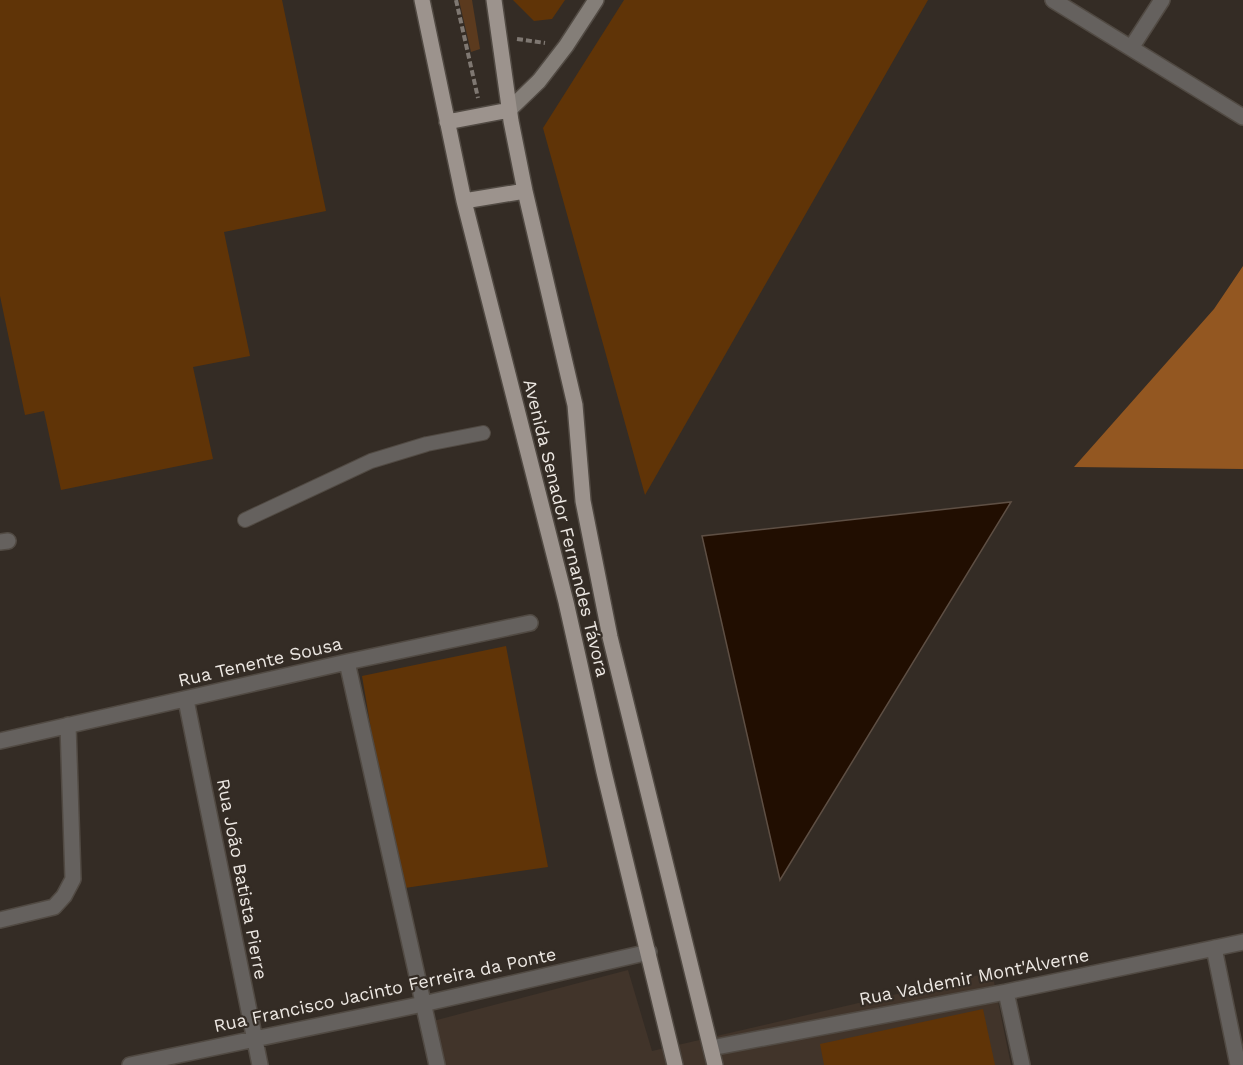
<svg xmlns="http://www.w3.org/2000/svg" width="1243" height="1065" font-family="'Work Sans',sans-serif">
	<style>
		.built { fill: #41342a }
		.green { fill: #5b3a1e }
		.forest { fill: #935721 }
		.water { fill: #210e01; stroke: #5e4f44; stroke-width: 1.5 }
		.building { fill: #603407 }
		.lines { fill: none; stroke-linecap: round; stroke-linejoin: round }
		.lane-casing { stroke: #514a43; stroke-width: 16 }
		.street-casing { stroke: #514a43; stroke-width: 18 }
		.secondary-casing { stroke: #514a43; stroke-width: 18 }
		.primary-casing { stroke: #514a43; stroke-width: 18 }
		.path { stroke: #7f7872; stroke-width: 4; stroke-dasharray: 6 3; stroke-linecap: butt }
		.lane { stroke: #65615e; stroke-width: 14 }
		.street { stroke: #65615e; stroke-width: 15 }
		.secondary { stroke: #847e78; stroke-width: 15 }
		.primary { stroke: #9c938d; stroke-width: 15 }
		.labels { text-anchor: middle; stroke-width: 4.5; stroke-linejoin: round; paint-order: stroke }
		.street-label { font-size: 18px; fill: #ece7e2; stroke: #342c25 }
	</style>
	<rect width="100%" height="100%" fill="#342c25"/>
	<path class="built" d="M628,970L652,1051L992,972L1011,1065H443L433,1021Z"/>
	<path class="green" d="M459,0H472L480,49L471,52Z"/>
	<path class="forest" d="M1243,266V469L1074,467L1214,309Z"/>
	<path class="water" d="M1011,502L780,880L702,536Z"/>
	<path class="building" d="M0,0H282L326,211L224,232L250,356L193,367L213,459L61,490L44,411L25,415L0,296Z
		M513,0H565L552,19L534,21Z
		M624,0H928L645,495L543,128Z
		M506,646L548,867L398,889L362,676Z
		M983,1009L995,1065H824L820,1044Z"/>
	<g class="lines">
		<defs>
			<path id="lane" d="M245,520L371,461L427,444L483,433"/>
			<path id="street" d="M1053,0L1243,117
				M1131,48L1162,0
				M0,542L8,541
				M347,662L437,1065
				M186,700L260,1065
				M0,741L347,662L530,623
				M0,920L54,907L64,896L73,879L68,725
				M1214,948L1238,1065
				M1006,992L1022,1065
				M711,1048L1006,992L1243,942
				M130,1065L423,1004L649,952"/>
			<path id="secondary" d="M509,110L539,81L566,46L596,0"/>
			<path id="primary" d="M422,0L464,201L566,602L604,772L675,1065
				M494,0L511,121L525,191L575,405L583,501L610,637L715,1065
				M447,122L509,110
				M464,201L525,191"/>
		</defs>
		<use href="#lane" class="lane-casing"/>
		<use href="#street" class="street-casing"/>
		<use href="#secondary" class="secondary-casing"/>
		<use href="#primary" class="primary-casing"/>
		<path class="path" d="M456,0L478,98
			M517,39L545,43"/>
		<use href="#lane" class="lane"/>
		<use href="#street" class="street"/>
		<use href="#secondary" class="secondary"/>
		<use href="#primary" class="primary"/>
	</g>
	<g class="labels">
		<g class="street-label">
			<text transform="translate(566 528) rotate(76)" y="6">Avenida Senador Fernandes Távora</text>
			<text transform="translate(260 662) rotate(-13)" y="6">Rua Tenente Sousa</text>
			<text transform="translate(242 879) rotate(79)" y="6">Rua João Batista Pierre</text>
			<text transform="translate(974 977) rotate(-11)" y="6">Rua Valdemir Mont'Alverne</text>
			<text transform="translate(385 990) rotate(-12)" y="6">Rua Francisco Jacinto Ferreira da Ponte</text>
		</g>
	</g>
</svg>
